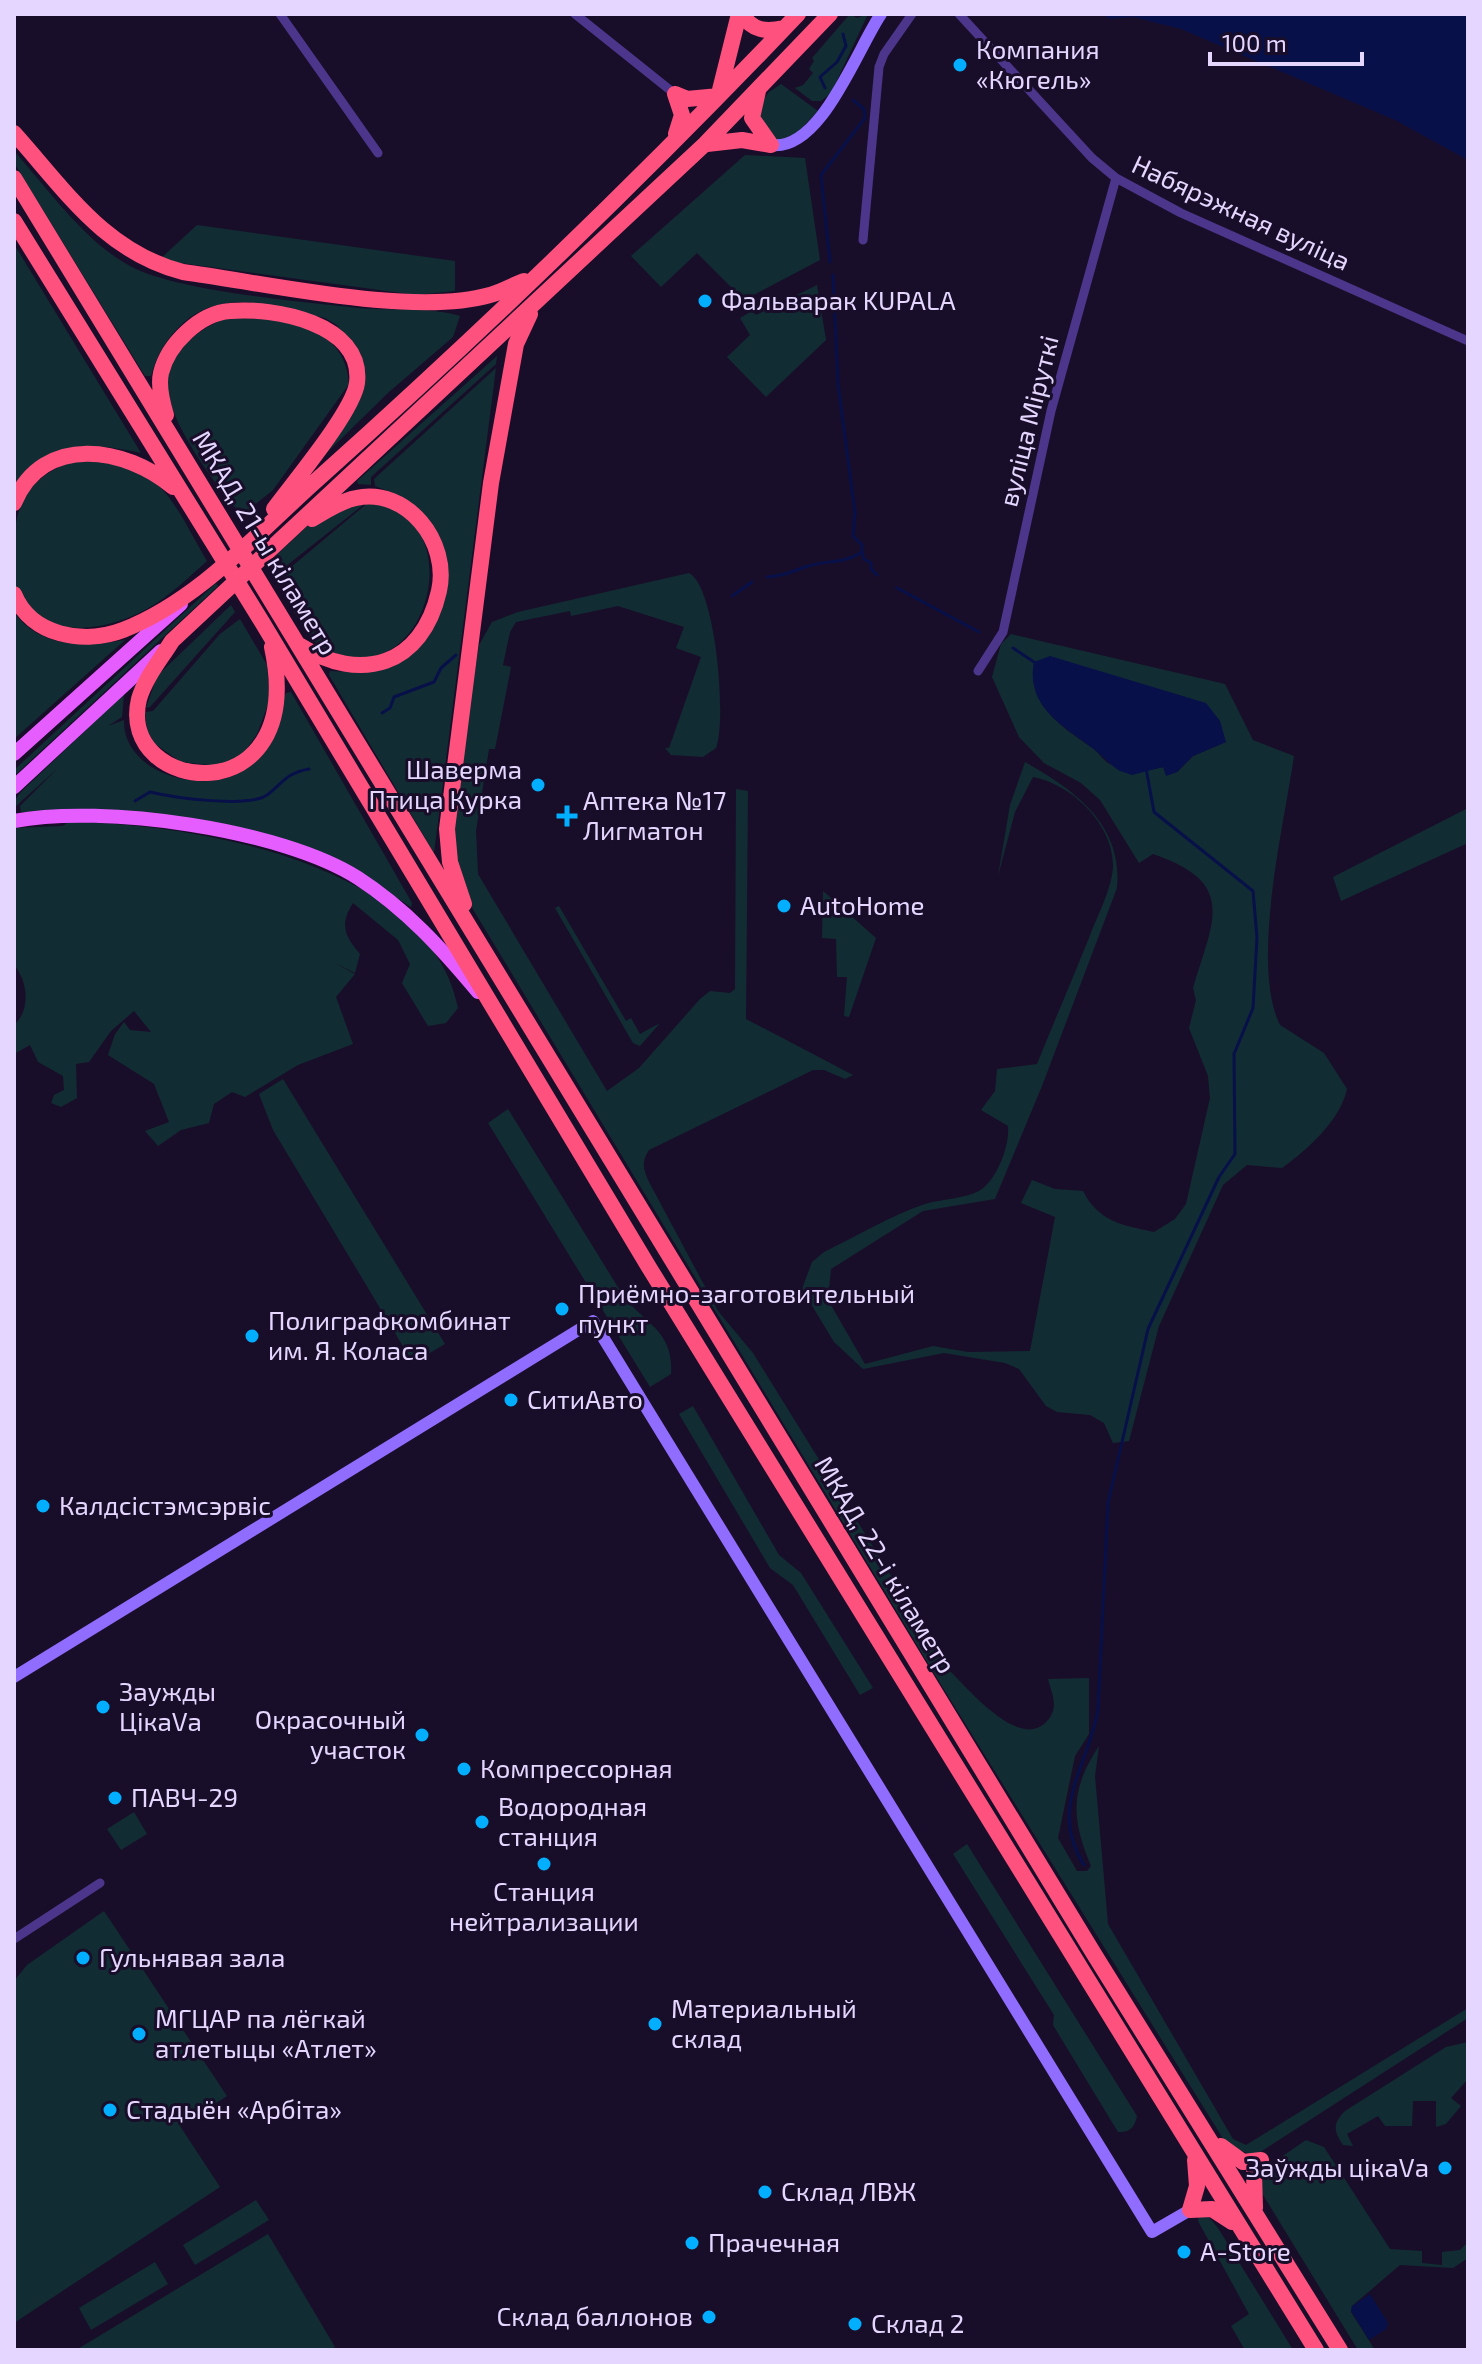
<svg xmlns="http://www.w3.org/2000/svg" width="1482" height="2364" font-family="'Exo 2',sans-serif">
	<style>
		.green { fill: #112d33; fill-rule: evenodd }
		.water { fill: #071049 }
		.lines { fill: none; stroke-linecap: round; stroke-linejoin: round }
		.stream { stroke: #071049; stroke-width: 3 }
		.street { stroke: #4c368b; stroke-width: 9 }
		.secondary { stroke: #916dff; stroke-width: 12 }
		.primary { stroke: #e65dff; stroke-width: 14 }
		.highway { stroke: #ff517e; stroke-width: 16 }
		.poi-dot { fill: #02aeff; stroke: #190e29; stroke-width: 3 }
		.labels { text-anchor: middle; stroke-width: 6; stroke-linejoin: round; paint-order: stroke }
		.poi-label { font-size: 26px; fill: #e4d6ff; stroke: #190e29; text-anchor: start }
		.street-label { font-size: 26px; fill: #e4d6ff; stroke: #190e29 }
	</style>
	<rect width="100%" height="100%" fill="#190e29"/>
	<path class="green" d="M850,14L857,18L868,14L831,93L821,101H812L795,88L803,85L813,73L809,69L814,61L812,58Z
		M781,84L818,111L796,134L779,140L763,132L758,106L769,92Z
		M14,151C49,190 84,241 130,266C175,291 303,302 358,308C388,311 434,307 460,316L453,337L389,392L303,476L346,416L355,353L337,325L325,318C276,308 226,286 183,323C167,338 157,354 151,376H145L14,163Z
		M745,155L805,158L820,260L744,300L697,253L661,287L631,256Z
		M197,225L455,261V291L416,295L159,260Z
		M14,244L141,453C92,442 45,439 14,487Z
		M817,285L826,340L766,397L727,357L750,335L740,318L752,311L756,315Z
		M227,318C277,317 346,323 349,384L273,490L242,515C218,489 166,419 167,383C168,352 201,327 227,318Z
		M497,356L496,364L371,477V485L358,484L357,481Z
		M496,368L434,853L329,675L330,671L350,672L408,654L445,564L393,493L375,486L374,479Z
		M80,459C164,465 169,496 207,561C190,576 174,592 155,604C114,631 34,647 15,584C12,573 14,559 14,547C14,499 34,473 80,459Z
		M370,501C469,514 433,677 346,656C334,653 323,650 314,641C303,630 295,613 287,600L289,597L278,578Z
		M348,503L363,505L276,574L268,563L315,519Z
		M689,573C716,587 727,720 716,748L703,757L671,755L665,748H669L701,657L676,648L684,627L618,606L571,616L570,611L516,622L510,632L503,665L511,667L495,749H489L476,831L478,874L607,1091L639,1068L700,999L710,991L730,993L735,989L736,789L748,791L746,1019L853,1075L845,1079L824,1070H813L649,1150C641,1162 643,1169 649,1182L718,1311L753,1353L950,1671C969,1690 1017,1747 1044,1724C1060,1710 1053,1697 1048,1679L1089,1678V1734L1075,1756L1058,1838L1077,1871H1087L1091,1866C1071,1818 1070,1790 1099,1746L1095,1776L1108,1924L1233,2139L1246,2145L1468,2008V2018L1254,2156L1227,2145L940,1683L468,901L456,877L452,816L479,645L492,622L518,612Z
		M216,583L218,586L14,776V770Z
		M231,605L235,612L150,707L146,708L157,676Z
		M14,612C40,649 86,647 125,640L14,739Z
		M240,619L267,665L270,699L257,734L242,756L219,766L181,762L155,744L147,731L145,712L153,711L220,634Z
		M1011,634L1225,684L1253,740L1294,756C1284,825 1250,965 1280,1025L1324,1053L1347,1089C1340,1121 1307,1150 1282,1168L1247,1165L1223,1185L1159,1326L1129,1441L1113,1443L1104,1423L1090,1415L1057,1412L1046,1406L1019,1369L1005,1363L944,1353L863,1369L834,1342L802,1289L812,1262L824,1252C857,1236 890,1216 925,1204C942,1199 963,1199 979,1191C997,1181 1010,1145 1008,1126L981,1110L995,1091L997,1069L1037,1064C1054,1022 1072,980 1089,938C1097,916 1111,891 1113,868C1115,826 1072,784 1033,777L1015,812L998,876L1010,805L1025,762C1076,791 1123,825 1117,888L1042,1086L995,1199L923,1211L831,1269L828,1300L865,1364L933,1346L968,1352L1030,1351L1055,1217L1021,1203L1032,1180L1055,1189L1083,1191C1099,1222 1122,1225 1154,1232L1175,1219L1186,1204L1210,1098L1208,1076L1189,1028L1196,1000L1193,988C1213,920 1238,883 1153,854L1139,863L1100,800L1081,783L1044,763L1019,737L992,677L1001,644ZM1035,662L1226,742L1193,756L1177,772L1166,775L1164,767C1148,771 1123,771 1108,763C1103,760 1099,753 1094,749C1064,728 1025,705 1035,662Z
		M291,692L412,903L411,907L340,861L95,810L21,812L20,806L59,767L14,808V801L21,792L124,694L122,717L108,726L124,720C122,777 215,799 250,765C270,746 275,717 286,693Z
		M1468,808V843L1341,901L1333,877Z
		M68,822C189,823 430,862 458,1008L446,1023L428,1026L402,983L410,964L398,940L353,903C339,925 345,936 360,954L355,973L331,961L355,974L336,997L353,1044L298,1065L245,1097L232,1092L214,1104L209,1123L181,1130L158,1146L145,1131L169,1122L154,1084L108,1055L115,1034L124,1022L130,1030L151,1032L134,1011L111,1031L89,1062L76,1064L77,1098L61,1107L51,1103L54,1095L64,1090L63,1076L38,1062L30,1045L14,1054V1025C31,1010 28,981 14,965V828L63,826Z
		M823,891L876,938L849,1017L844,1016L847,977H837L836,939L822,938Z
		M559,906L626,1021L631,1018L640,1034L660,1023L640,1046L633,1043L555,908Z
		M283,1079L445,1344L413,1363L273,1130L259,1094Z
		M508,1109L624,1297C646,1324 674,1332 671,1374L650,1387L488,1123Z
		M693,1406L779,1555L801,1573L873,1688L860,1695L793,1585L770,1568L679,1414Z
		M134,1812L147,1834L121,1850L107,1829Z
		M967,1844L1137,2116C1134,2128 1131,2132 1118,2132L1053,2025L1054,2015L953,1854Z
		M104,1911L227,2096L180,2126L220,2187L14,2323V1981L27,1965Z
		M1468,2042V2079L1451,2098L1461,2106L1446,2124L1436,2127V2101H1413L1412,2126H1385L1378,2116L1347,2134L1353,2146L1343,2145C1334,2131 1332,2124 1345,2111L1446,2047Z
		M1306,2140L1324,2147L1390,2249L1422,2251V2263L1442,2265V2252L1460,2250L1468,2242V2258L1453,2268L1400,2265L1352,2306L1351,2312L1375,2350H1358L1260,2190L1264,2169Z
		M256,2200L269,2220L195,2265L183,2245Z
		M1207,2215L1218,2228L1293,2350H1245L1231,2326L1249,2314L1198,2221L1199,2216Z
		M268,2234L335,2347L331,2350H76Z
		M155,2262L168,2284L91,2330L79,2308Z"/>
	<path class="water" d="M1101,14H1468V160L1395,120L1181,29L1133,17L1110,19Z
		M1050,656L1206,703L1220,721L1226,742L1193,756L1177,772L1166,776L1163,767L1132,775L1120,771C1110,765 1104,757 1095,750C1065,727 1025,707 1034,662Z
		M1370,2294L1388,2323L1386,2329L1369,2340L1351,2311L1352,2306Z"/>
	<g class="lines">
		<path class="stream" d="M825,88L820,77L837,62L846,46L843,34
			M830,262L821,175L865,118L864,109L853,100
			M862,552L864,559L871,563V569L877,575
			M767,577C782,576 791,572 805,567C825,560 844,564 862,552V545L853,536L855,513L838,384L833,275
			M897,588L979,632
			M732,596L752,582
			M1013,648L1037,664
			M382,713L390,708L394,697L434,682L441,668L456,655
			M135,801L150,792C175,798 249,808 267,795C283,783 286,773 309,769
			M1084,1865C1048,1808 1088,1767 1098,1710L1108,1503L1148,1329L1219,1177L1235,1154L1234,1054L1253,1008L1257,938L1253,891L1154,812L1146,768"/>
		<path class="street" d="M280,14L378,153
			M575,14L675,94
			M959,14L1092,158L1116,178L1181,213L1468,341
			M863,240L879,67L884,54L912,14
			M978,671L1003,632L1051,411L1116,178
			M14,1939L100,1883"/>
		<path class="secondary" d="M771,145C821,152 857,49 881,14
			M14,1677L593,1321L1152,2232L1190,2210"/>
		<path class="primary" d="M14,754L181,604
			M14,787L161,651
			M14,821C103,804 281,829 358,878C406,909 442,949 478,992"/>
		<path class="highway" d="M742,14C752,31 766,32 784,28
			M720,90L739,14
			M758,91L752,118L771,145
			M675,94L682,115L676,134
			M675,94L687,99L719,96
			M14,133C66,191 105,252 183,272C265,283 413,317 490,295C502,292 513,285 524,281
			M707,144L742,140L771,145
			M14,178L1094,1954L1340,2350
			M14,221L262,622L650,1269L1316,2350
			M166,415C162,402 158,386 161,373C168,344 200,313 230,311C273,307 364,323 357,383C353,412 293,483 274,509
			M14,503C43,433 126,447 173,487
			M14,594C31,636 84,645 123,630C200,600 258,532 319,478C484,330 645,175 798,14
			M299,645C361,684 422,666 439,591C450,542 407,487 356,498C340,501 326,511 312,519
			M272,647C309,817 116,795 139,699C145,678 161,659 172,641L705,144L830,14
			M464,904L450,862L447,829L491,483L516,344L530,314
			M1221,2146L1243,2162L1261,2160
			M1195,2160L1197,2186L1190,2210L1212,2209L1232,2222
			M1255,2208L1254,2173L1261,2160"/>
	</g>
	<g class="poi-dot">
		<circle cx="960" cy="65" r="8"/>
		<circle cx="705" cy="301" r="8"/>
		<circle cx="538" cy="785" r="8"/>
		<path d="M563 804h8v8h8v8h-8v8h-8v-8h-8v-8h8z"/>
		<circle cx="784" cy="906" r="8"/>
		<circle cx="562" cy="1309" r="8"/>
		<circle cx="252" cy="1336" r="8"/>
		<circle cx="511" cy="1400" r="8"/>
		<circle cx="43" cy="1506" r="8"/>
		<circle cx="103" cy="1707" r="8"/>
		<circle cx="422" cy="1735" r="8"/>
		<circle cx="464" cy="1769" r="8"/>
		<circle cx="115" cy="1798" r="8"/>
		<circle cx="482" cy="1822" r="8"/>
		<circle cx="544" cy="1864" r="8"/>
		<circle cx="83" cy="1958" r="8"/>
		<circle cx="655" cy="2024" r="8"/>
		<circle cx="139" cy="2034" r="8"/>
		<circle cx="110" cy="2110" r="8"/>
		<circle cx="1445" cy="2168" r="8"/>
		<circle cx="765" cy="2192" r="8"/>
		<circle cx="692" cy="2243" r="8"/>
		<circle cx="1184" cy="2252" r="8"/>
		<circle cx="709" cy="2317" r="8"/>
		<circle cx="855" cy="2324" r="8"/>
	</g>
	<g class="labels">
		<g class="poi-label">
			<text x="976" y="59">Компания<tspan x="976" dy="30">«Кюгель»</tspan></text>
			<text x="721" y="310">Фальварак KUPALA</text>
			<text x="522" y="779" text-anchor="end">Шаверма<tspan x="522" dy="30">Птица Курка</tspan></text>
			<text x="583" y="810">Аптека №17<tspan x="583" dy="30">Лигматон</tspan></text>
			<text x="800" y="915">AutoHome</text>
			<text x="578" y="1303">Приёмно-заготовительный<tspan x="578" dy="30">пункт</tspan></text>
			<text x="268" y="1330">Полиграфкомбинат<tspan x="268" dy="30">им. Я. Коласа</tspan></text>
			<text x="527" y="1409">СитиАвто</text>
			<text x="59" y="1515">Калдсістэмсэрвіс</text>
			<text x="119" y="1701">Заужды<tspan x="119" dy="30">ЦікаVа</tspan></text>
			<text x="406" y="1729" text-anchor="end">Окрасочный<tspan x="406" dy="30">участок</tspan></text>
			<text x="480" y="1778">Компрессорная</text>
			<text x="131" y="1807">ПАВЧ-29</text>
			<text x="498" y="1816">Водородная<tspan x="498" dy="30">станция</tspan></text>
			<text x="544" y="1901" text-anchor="middle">Станция<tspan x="544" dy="30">нейтрализации</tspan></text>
			<text x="99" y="1967">Гульнявая зала</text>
			<text x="671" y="2018">Материальный<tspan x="671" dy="30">склад</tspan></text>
			<text x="155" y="2028">МГЦАР па лёгкай<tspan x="155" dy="30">атлетыцы «Атлет»</tspan></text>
			<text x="126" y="2119">Стадыён «Арбіта»</text>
			<text x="1429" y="2177" text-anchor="end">Заўжды цікаVа</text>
			<text x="781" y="2201">Склад ЛВЖ</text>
			<text x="708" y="2252">Прачечная</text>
			<text x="1200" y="2261">A-Store</text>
			<text x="693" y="2326" text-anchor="end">Склад баллонов</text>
			<text x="871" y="2333">Склад 2</text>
		</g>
		<g class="street-label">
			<text transform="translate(1241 213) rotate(25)" y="9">Набярэжная вуліца</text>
			<text transform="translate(1029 421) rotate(-76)" y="9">вуліца Міруткі</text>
			<text transform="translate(265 543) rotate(59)" y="9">МКАД, 21-ы кіламетр</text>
			<text transform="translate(885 1565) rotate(59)" y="9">МКАД, 22-і кіламетр</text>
		</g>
	</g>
	<rect width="1482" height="2364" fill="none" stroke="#e4d6ff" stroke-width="32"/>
	<path d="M1210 52v12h152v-12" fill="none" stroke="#e4d6ff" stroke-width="4"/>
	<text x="1222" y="52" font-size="24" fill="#e4d6ff" stroke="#190e29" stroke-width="6" paint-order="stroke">100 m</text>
</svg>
